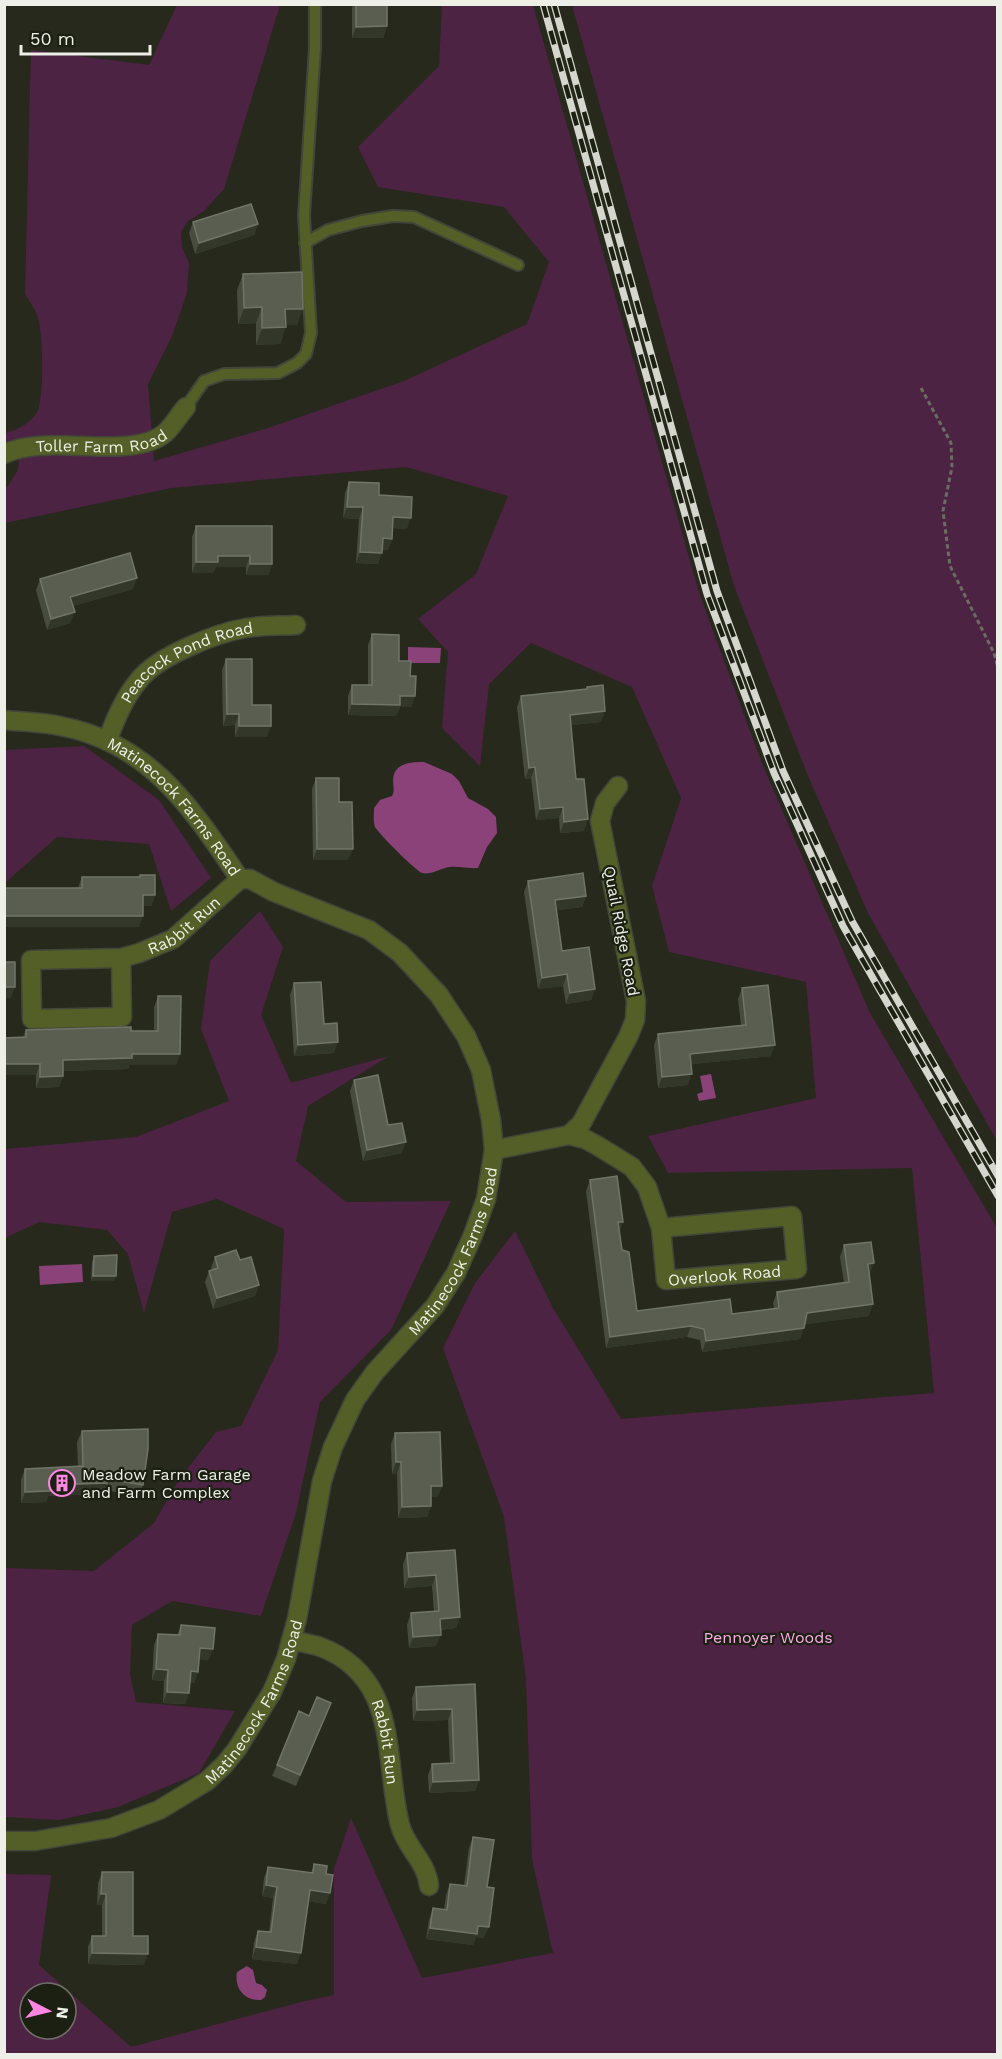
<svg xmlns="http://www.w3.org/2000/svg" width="1002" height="2059" font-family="'Work Sans',sans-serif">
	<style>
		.green { fill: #4d2343; fill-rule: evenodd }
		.water { fill: #8a4279 }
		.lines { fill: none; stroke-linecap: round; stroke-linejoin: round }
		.lane-casing { stroke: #424539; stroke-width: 14 }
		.street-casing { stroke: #424539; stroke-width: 21 }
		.path { stroke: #6a6d61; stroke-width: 3; stroke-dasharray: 4.5 3; stroke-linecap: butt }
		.lane { stroke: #535f27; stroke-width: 10 }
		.street { stroke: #535f27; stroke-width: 18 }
		.rail-casing { stroke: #d5d7ce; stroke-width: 7 }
		.rail { stroke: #1c2013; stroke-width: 4.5; stroke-dasharray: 14; stroke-linecap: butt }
		.wall { fill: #484c3f }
		.shaded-wall { fill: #333729 }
		.building { fill: #5a5e51; stroke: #717569; stroke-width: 1.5 }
		.labels { text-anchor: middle; stroke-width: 4.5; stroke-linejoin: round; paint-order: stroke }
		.street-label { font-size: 16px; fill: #eef0e8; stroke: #1c2013 }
		.poi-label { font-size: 16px; fill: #eef0e8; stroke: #1c2013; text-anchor: start }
		.park-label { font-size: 16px; fill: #ffade9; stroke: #1c2013 }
	</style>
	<rect width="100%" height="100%" fill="#26291c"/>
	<path class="green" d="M177,5H280L224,189L204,211L188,221L181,232L182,247L189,263L187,293L172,336L148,384L154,461L268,428L404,381L527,324L549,262L504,207L378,187L358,147L439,66L442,5H533L699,593L763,766L870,1013L997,1228V2054H5V1874L51,1875L39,1965L131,2047L301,2002L334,1995V1869L351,1818L422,1978L553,1953L532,1859L526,1679L504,1517L443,1348L475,1283L515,1231L553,1308L621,1419L934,1393L912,1168L668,1173L648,1136L816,1098L806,982L669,952L652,886L681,798L632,687L531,643L489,684L480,766L442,728L448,652L418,619L476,574L508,496L406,467L171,488L5,523L4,487L8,486L18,470L19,455L5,442V433C16,431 33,422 38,410C44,395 43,334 38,318C36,310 29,301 25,294L31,50L149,65ZM30,1993H66V2029H30Z
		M572,5H997V1141L868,913L808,776L734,586Z
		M84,746L159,800L211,878L171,911L149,844L57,837L5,883V750Z
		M260,911L283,947L261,1015L291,1083L389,1056L308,1106L296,1161L346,1202L451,1201L391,1330L320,1402L296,1513L261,1616L172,1601L132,1625L130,1674L136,1702L235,1711L199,1773L118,1807L59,1820L5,1817V1568L94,1571L154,1523L180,1478L216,1432L241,1426L278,1350L284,1229L217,1199L172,1212L144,1313L128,1254L107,1230L39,1222L5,1238V1149L136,1137L229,1101L201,1029L210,961Z"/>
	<path class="water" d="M408,647L441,648L440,663H408Z
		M424,762L452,774L459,781L468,798L488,809L496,817L497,833L487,847L478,868C466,869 456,865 445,868C438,870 430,875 422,873C416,871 378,833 375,827C373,822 374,814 374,808L380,800L392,796C395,790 393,787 393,780C394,763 410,762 424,762Z
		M711,1074L716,1098L699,1101L697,1094L703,1092L700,1076Z
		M82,1264L83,1282L40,1285L39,1266Z
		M247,1966L253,1970L256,1983L262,1985L267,1990L265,1997L261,2000C244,2001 234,1988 237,1972Z"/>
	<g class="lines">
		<defs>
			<path id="lane" d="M305,243L328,230L362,221L393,216L414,217L518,265
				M186,407L204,381L224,374L278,373L297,363L306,354L311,333L304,215L315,48V4"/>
			<g id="street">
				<path id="s1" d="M4,454C48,432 130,462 165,433C173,426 179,415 186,407"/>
				<path id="s2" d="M4,720C23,722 42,722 60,726C151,743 192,809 240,879"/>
				<path id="s3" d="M107,741C116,718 124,698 139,680C158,656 216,633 246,628C262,625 280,626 296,625"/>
				<path id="s4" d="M121,958L122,1017L32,1019L31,960L121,958L139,953L173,939L240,879"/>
				<path d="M569,1135L581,1124L628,1037L635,1020L636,1001L600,821L605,803L618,786"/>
				<path id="s5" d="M494,1150L569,1135L585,1139L598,1146L632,1167L647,1187L661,1228L666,1280L797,1269L792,1216L661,1228"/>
				<path id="s6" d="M291,1640C300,1642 309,1644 318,1646C401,1676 383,1758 400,1825C406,1848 427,1862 429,1886"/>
				<path id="s7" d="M4,1841H35L111,1828L159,1810L207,1781L224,1765L237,1749L272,1692L286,1659L297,1619L322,1481L333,1447L355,1400L375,1372L435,1306L456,1273L473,1235L486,1199L494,1150L491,1120L481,1070L466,1036L439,995L400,953L369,930L274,892L250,879H240"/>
			</g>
		</defs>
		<use href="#lane" class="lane-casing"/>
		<use href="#street" class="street-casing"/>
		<path class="path" d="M921,388L951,443L952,467L943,511L950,566L994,653L998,668"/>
		<use href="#lane" class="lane"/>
		<use href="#street" class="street"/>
		<defs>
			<path id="rail" d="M543,4L707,594L774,773L843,926L998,1196
				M554,4L717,591L783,771L852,921L998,1176"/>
		</defs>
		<use href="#rail" class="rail-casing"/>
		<use href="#rail" class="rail"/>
	</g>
	<path class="wall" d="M353,4H387V26L383,38H352V8Z
		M193,222L258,224L254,235L195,254L189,233Z
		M243,274L297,325H286L280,344L256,345V323L238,324L237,290Z
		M349,482L379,495L407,529L393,528L392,539L388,550H382L378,564L356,563L359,519L343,518L345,493Z
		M196,526L272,564L268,575H246V567H216L213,573H192V537Z
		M40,579L133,589L73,606L70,623L47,630L36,590Z
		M372,634L399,661L410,676L415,696L411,707H400L396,716L348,715V696L352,685H368V645Z
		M226,659L252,705L267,737H235V725L223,726L222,670Z
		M587,687L601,722L571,725L576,779L584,831L560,833L559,818L536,820L531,778L525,779L517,707L521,696L586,689Z
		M316,778L339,802L348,860H313L312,789Z
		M140,875L155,895L151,906H143L139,927H4L5,888H78L82,877H140Z
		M528,881L586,896L582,907L557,910L562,951L595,989L591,1000L566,1004L563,986L538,989L524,892Z
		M294,983L324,1024L334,1053L294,1056L290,995Z
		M742,988L771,1056L691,1064L688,1085L658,1088L654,1045L658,1034L741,1025L738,999Z
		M158,996L180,1054L176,1065H129L128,1069L63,1071V1076L59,1087L36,1088V1075H4V1038L23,1037L26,1030L154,1031V1007Z
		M354,1080L402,1153L363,1161L350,1091Z
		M590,1180L623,1222L619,1232L622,1250L637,1311L732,1314L774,1308L773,1303L777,1292L844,1283L840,1257L844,1245L874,1263L869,1274V1316L804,1324L800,1339L702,1352L700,1340L687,1337L606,1348L586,1191Z
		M94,1256L114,1281H91L92,1262Z
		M215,1257L240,1260L259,1285L255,1296L213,1309L205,1282L209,1271L212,1270L211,1268Z
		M82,1431L143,1485L139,1496L104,1490L103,1494L48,1496L46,1502L21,1503V1480L25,1469L78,1467L77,1442Z
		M395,1433L442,1486L437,1497H431V1506L427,1517L398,1518L397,1473L392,1474L391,1444Z
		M455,1550L460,1617L456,1628L440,1630L436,1646L409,1648L407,1625L411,1613L434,1612L432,1586L404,1588L403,1564L407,1553Z
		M181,1625L209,1660L199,1659L198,1672L194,1683L190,1682L189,1693L185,1704L163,1703L164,1681L152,1680L154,1645L158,1634L177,1635Z
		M475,1684L479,1780L475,1791L429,1793L428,1775L432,1764L450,1763L448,1720L413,1721L412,1698L416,1687Z
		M327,1714L296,1786L272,1776L277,1765L309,1716Z
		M473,1837L487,1887L484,1938L476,1937L473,1945L426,1939L429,1920L433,1908L444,1910L446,1895L450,1884L464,1885L469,1848Z
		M314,1864L326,1874V1904L308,1901L297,1964L252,1959L254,1942L258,1931L269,1932L273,1898L262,1896L264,1878L268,1867L311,1873Z
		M102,1872L133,1936L144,1965L88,1964V1947L92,1936H102V1905H97L98,1883Z"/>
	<path class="shaded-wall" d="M387,26L383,38H352L356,27Z
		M258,224L254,235L195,254L199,243Z
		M262,307L256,323L238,324L244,308Z
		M285,309H303L297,325H279Z
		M286,327L280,344L256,345L262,328Z
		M347,507H363L359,519L343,518Z
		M393,517L411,518L407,529L389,528Z
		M383,538L392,539L388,550L379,549Z
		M360,552L382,553L378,564L356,563Z
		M218,556H250L246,567H216L213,573H192L196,562Z
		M250,564H272L268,575H246Z
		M137,578L133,589L66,608L70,597Z
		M75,612L70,623L47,630L51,619Z
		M400,696H415L411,707H400L396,716L348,715L352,704Z
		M605,711L601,722L566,726L570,715Z
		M227,714H239L235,725L223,726Z
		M239,726H271L267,737H235Z
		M535,767L531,778L525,779L529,768Z
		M563,807L559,818L536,820L540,809Z
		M588,819L584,831L560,833L564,822Z
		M317,849H353L348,860H313Z
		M143,895H155L151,906H139Z
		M586,896L582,907L551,911L555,900Z
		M5,916H143L139,927H4Z
		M567,974L563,986L538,989L542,978Z
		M4,987H15L11,998H4Z
		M595,989L591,1000L566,1004L570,993Z
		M338,1042L334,1053L294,1056L298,1045Z
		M775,1045L771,1056L686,1065L690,1054Z
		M132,1054H180L176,1065H129L128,1069L59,1071L63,1060Z
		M4,1064H40L36,1075H4Z
		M692,1074L688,1085L658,1088L662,1077Z
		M63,1076L59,1087L36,1088L40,1077Z
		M406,1142L402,1153L363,1161L367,1150Z
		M618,1222H623L619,1233Z
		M874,1263L870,1274L864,1275L868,1264Z
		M93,1276H116L114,1281H91Z
		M259,1285L255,1296L213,1309L217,1298Z
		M873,1304L869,1316L802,1325L807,1313Z
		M691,1326L687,1337L606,1348L610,1337Z
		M804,1328L800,1339L702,1352L706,1341Z
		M396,1462H401L397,1473L392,1474Z
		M107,1483L103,1494L48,1496L46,1502L21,1503L25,1492L50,1485Z
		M431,1486H442L437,1497H427Z
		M431,1506L427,1517L398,1518L402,1507Z
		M436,1575L432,1586L404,1588L409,1577Z
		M460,1617L456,1628L436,1630L440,1619Z
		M441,1635L436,1646L409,1648L413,1637Z
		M200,1648L213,1649L209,1660L196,1659Z
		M156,1669L168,1670L164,1681L152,1680Z
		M191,1671L198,1672L194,1683L187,1682Z
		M167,1692L189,1693L185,1704L163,1703Z
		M331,1703L327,1714L296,1786L300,1775Z
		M452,1709L448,1720L413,1721L417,1710Z
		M479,1780L475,1791L429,1793L433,1782Z
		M266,1885L277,1887L273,1898L262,1896Z
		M310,1890L330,1893L326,1904L306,1901Z
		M101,1894H106L102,1905H97Z
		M478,1926L489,1927L484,1938L476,1937L473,1945L426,1939L430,1928Z
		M256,1947L301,1953L297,1964L252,1959Z
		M92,1953L148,1954L144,1965L88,1964Z"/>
	<path class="building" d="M356,4H387V26L356,27Z
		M251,204L258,224L199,243L193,222Z
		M302,272L303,309H285L286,327L262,328V307L244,308L243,274Z
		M349,482L379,483V495L412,497L411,518L393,517L392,539L383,538L382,553L360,552L363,507H347Z
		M196,526H272V564H250V556H218V562H196Z
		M130,553L137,578L70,597L75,612L51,619L40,579Z
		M372,634L399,635V661H411L410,676H416L415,696H400V705L352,704V685H372Z
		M226,659H252V705H271V726H239V714H227Z
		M603,685L605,711L570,715L576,779H584L588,819L564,822L563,807L540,809L535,767L529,768L521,696L587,689V687Z
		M316,778H339V802H352L353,849H317Z
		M583,873L586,896L555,900L562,951L589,947L595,989L570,993L567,974L542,978L528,881Z
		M140,875H155V895H143V916H5V888H82V877H140Z
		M4,962H15V987H4Z
		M321,982L324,1024L337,1023L338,1042L298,1045L294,983Z
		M768,985L775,1045L690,1054L692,1074L662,1077L658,1034L746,1025L742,988Z
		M158,996H181L180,1054H132V1058L63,1060V1076L40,1077V1064H4V1038L26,1037V1030L131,1027V1031H158Z
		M378,1075L388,1125L402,1123L406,1142L367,1150L354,1080Z
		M617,1176L623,1222H618L622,1250L629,1252L637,1311L730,1299L732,1314L779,1308L777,1292L849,1282L844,1245L871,1242L874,1263L868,1264L873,1304L807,1313L804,1328L706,1341L704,1329L691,1326L610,1337L590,1180Z
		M236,1250L240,1260L251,1257L259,1285L217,1298L209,1271L218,1268L215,1257Z
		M117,1255L116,1276H93L94,1256Z
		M148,1429V1449L143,1485L106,1479L107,1483L50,1485V1491L25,1492V1469L83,1466L82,1431Z
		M440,1432L442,1486H431V1506L402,1507L401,1462H396L395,1433Z
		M455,1550L460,1617L440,1619L441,1635L413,1637L411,1613L439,1611L436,1575L409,1577L407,1553Z
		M181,1625L215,1628L213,1649L200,1648L198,1672L191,1671L189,1693L167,1692L168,1670L156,1669L158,1634L180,1635Z
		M475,1684L479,1780L433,1782L432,1764L454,1763L452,1709L417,1710L416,1687Z
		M317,1697L331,1703L300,1775L277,1765L299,1711L309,1716Z
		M473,1837L494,1840L487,1887L494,1888L489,1927L478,1926L477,1934L430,1928L433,1908L447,1910L450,1884L467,1886Z
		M314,1864L327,1866L326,1874L333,1875L330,1893L310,1890L301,1953L256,1947L258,1931L271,1932L277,1887L266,1885L268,1867L313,1873Z
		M102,1872H133V1936H148V1954L92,1953V1936H106V1894H101Z"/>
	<defs>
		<symbol id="building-ring" viewBox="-11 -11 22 22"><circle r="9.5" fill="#1c2013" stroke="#fe86e1" stroke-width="1.5"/><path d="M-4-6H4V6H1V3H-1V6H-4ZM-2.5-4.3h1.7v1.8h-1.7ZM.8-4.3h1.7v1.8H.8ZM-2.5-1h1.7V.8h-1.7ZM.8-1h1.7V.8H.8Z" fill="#fe86e1"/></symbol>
	</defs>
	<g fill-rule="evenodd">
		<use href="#building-ring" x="47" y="1468" width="30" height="30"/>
	</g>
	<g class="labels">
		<g class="street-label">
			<text dy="6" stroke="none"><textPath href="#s1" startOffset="99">Toller Farm Road</textPath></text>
			<text dy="6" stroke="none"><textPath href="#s3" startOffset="120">Peacock Pond Road</textPath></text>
			<text dy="6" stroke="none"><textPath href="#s2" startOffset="201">Matinecock Farms Road</textPath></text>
			<text dy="6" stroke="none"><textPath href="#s4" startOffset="370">Rabbit Run</textPath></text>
			<text transform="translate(622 931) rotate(79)" y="6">Quail Ridge Road</text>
			<text dy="6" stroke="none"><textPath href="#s7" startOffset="813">Matinecock Farms Road</textPath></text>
			<text dy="6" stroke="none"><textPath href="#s5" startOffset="327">Overlook Road</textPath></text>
			<text dy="6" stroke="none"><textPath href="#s7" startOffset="309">Matinecock Farms Road</textPath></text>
			<text dy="6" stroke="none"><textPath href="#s6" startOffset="153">Rabbit Run</textPath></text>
		</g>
		<g class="poi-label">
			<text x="82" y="1480">Meadow Farm Garage<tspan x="82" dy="18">and Farm Complex</tspan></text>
		</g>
		<g class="park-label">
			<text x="768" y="1643">Pennoyer Woods</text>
		</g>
	</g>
	<rect width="1002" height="2059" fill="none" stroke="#eef0e8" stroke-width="12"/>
	<g transform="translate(48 2011) rotate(97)"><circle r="28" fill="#1c2013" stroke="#707368" stroke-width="1.5"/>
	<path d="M0-4.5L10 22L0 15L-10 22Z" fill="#fe86e1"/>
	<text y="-9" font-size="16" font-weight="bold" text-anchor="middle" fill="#eef0e8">N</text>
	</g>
	<path d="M21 45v9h129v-9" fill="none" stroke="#eef0e8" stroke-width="3"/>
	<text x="30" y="45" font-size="18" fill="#eef0e8" stroke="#1c2013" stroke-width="4.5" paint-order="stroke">50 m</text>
</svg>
